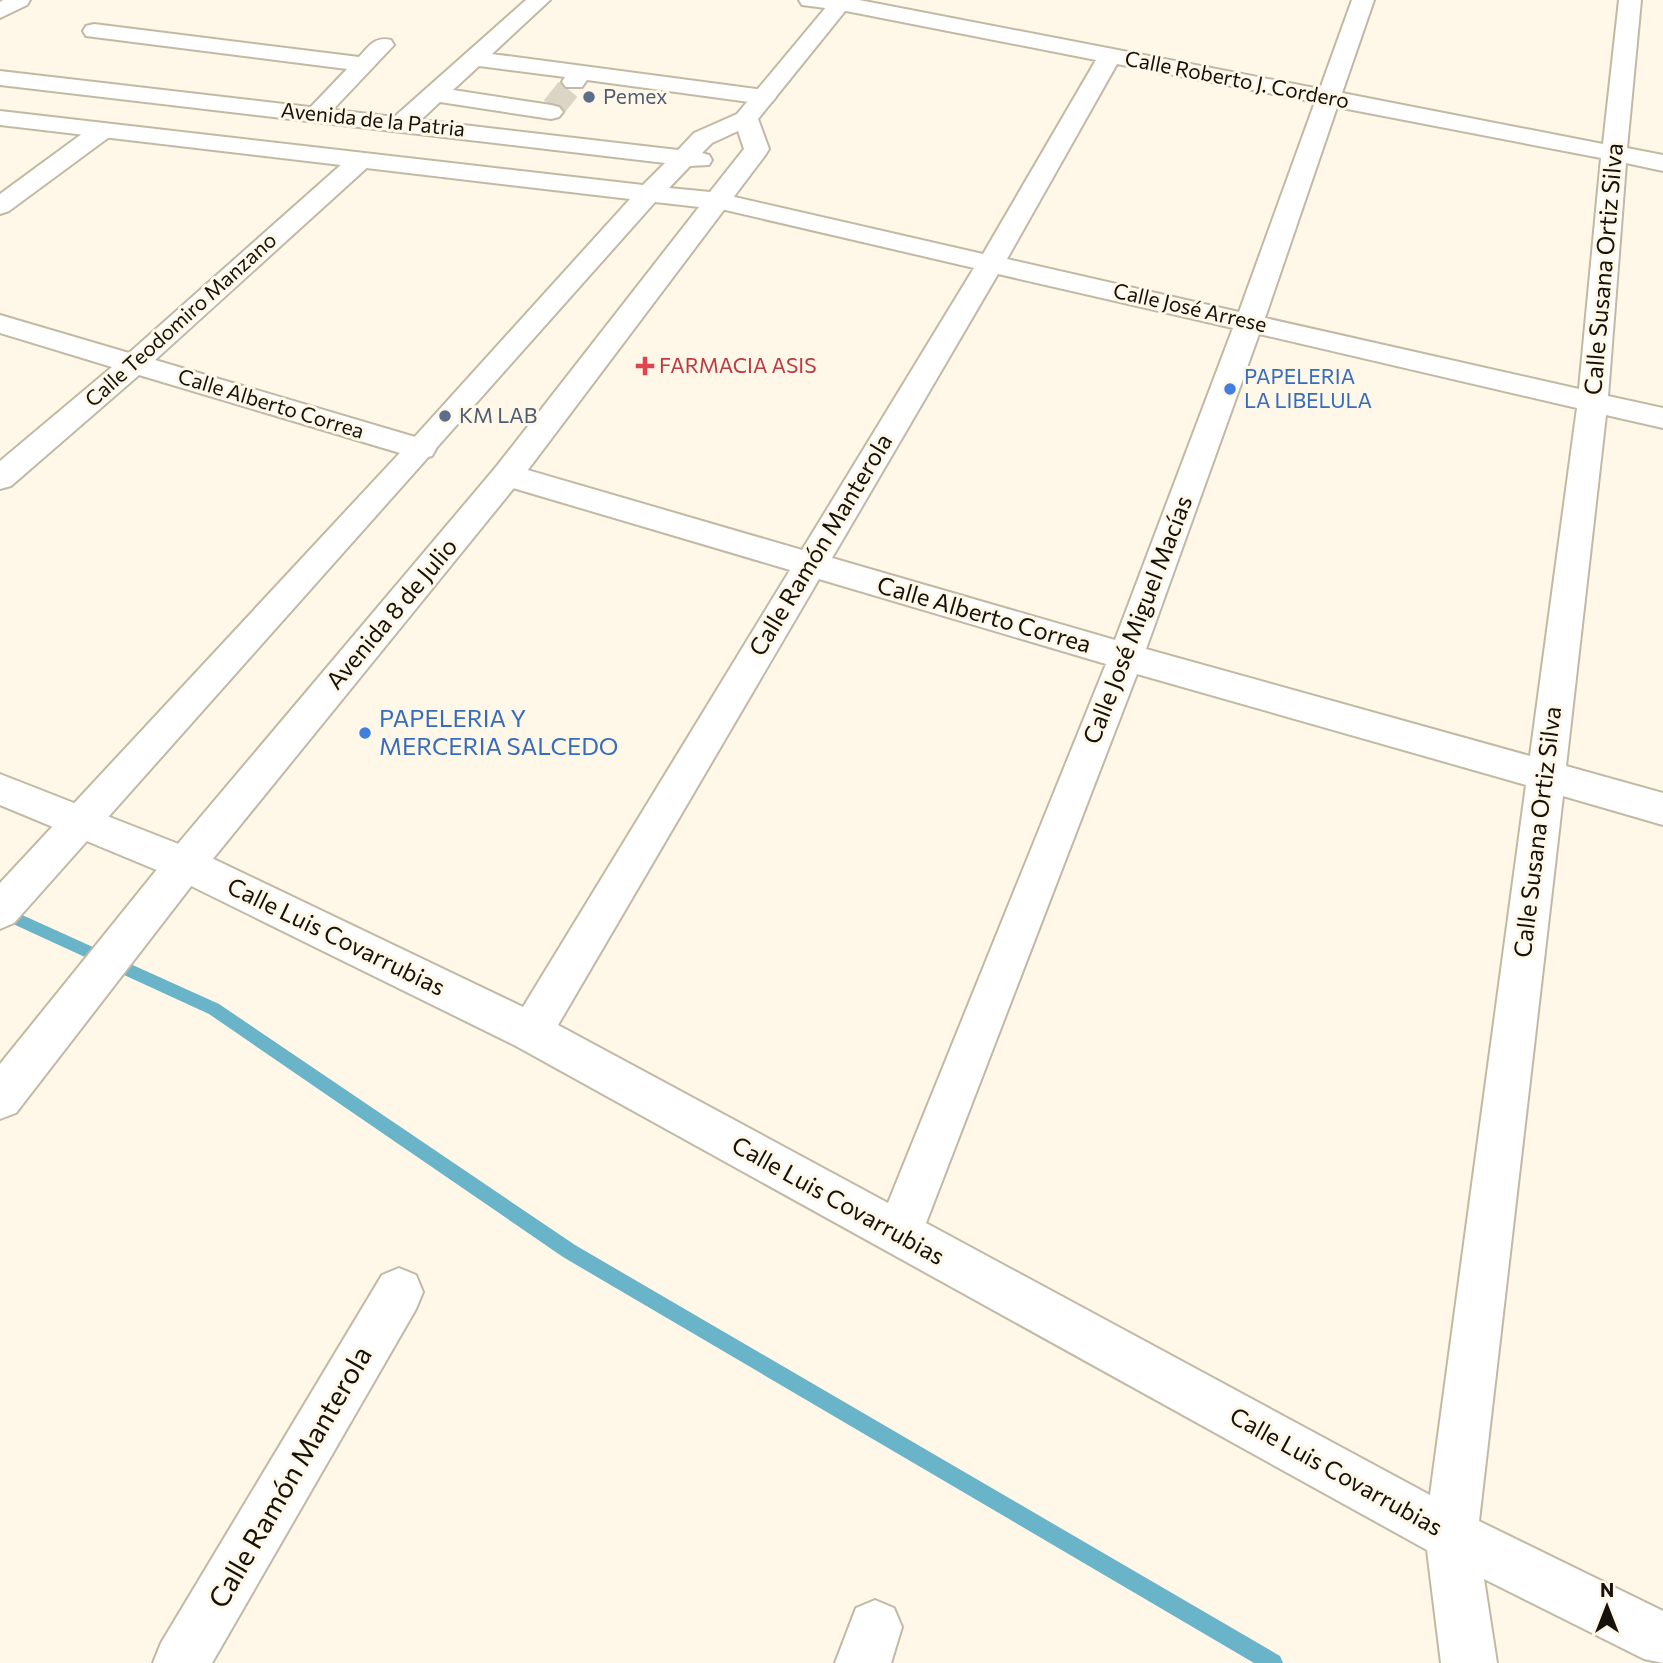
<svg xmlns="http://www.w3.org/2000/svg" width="1663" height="1663" font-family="Commissioner,sans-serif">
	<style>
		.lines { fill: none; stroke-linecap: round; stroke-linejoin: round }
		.stream { fill: #69b4c9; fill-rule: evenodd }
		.minor-tunnel { stroke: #dcd5c6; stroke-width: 24; stroke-dasharray: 24 12; stroke-linecap: butt }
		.minor-casing { stroke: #c2b9a5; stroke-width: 4 }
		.major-casing { stroke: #c2b9a5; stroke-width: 4 }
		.minor { fill: #fff; fill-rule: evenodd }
		.major { fill: #fff; fill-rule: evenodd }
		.service-dot { fill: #5c6f8a; stroke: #fff7e7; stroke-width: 2.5 }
		.health-dot { fill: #e0444e; stroke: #fff7e7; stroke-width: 2.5 }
		.shop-dot { fill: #3f7fe0; stroke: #fff7e7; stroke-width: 2.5 }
		.labels { text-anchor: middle; stroke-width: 6; stroke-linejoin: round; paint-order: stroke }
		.far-street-label { font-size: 21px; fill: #15120b; stroke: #fff7e7 }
		.far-service-label { font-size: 21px; fill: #4e5e75; stroke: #fff7e7; text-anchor: start }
		.far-health-label { font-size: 21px; fill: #be3a42; stroke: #fff7e7; text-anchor: start }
		.far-shop-label { font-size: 21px; fill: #366cbe; stroke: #fff7e7; text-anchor: start }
		.street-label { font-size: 24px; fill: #15120b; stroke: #fff7e7 }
		.shop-label { font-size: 24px; fill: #366cbe; stroke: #fff7e7; text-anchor: start }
		.near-street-label { font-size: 28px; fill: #15120b; stroke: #fff7e7 }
	</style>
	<rect width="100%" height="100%" fill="#fff7e7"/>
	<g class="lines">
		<path class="stream" d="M0,905L219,1004L575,1245L1280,1656L1283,1663H1254L563,1257L209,1014L0,918Z"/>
		<path class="minor-tunnel" d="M553,108L574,82"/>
		<defs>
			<path id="minor" d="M3,0H30L27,5L0,18V2Z
				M526,0H550L492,54L764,90L772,92L776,97L772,102L764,104L587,80L582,87H566L562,82L565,77L479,66L453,90L551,105L559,107L563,112L559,117L551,119L440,102C426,114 413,133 393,128L390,123L393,118Z
				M799,0H859L1320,89L1352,0H1374L1342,93L1603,144L1619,0H1641L1627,148L1663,155V171L1626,163L1608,396L1663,408V428L1606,415L1566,766L1663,793V825L1563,796L1479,1521L1663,1611V1663L1644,1659L1484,1579L1497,1663H1441L1427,1550L516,1046L171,876L0,805V774L199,852L523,1007L790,570L496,483L491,475L496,467L507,464L802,550L974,268L708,206L704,201L708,196L717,193L983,254L1096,60L841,10L802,5ZM1117,64L1315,102L1239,312L1007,259ZM1337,107L1601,158L1579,389L1265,318ZM998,274L1233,328L1115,640L832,558ZM1259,334L1577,408L1530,756L1146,649ZM819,579L1106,664L888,1203L558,1025ZM1137,674L1526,785L1430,1495L926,1223Z
				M94,24L359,57C369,46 375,36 391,40L394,45L325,118L317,120L309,118L305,113L347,69L86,36L83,31L86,26Z
				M103,123L112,125L115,130L112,135L9,211L0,214V194L94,125Z
				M361,153L370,155L373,160L370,165L155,360L432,442L436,449L432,456L421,459L410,456L139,375L11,486L0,489V461L112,367L0,333V315L129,353L352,155Z
				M399,1268L416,1275L423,1292L416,1309L212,1663H153L161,1643L382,1275Z
				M875,1600L894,1608L902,1627L891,1663H835L856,1608Z"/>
			<path id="major" d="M832,0H854L758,119L769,149L766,154L518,483L199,876L16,1113L0,1119V1064L171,852L496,467L699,207L655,202L14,923L0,929V883L410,442L630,199L0,125V111L643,185L665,163L0,85V71L678,150L694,133L737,114ZM738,131L744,149L710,192L669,188L690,166L709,165L712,160L709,155L702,153L712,143Z"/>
		</defs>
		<use href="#minor" class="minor-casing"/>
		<use href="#major" class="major-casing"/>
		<use href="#minor" class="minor"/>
		<use href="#major" class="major"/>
	</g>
	<g class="service-dot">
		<circle cx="589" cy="97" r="7"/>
		<circle cx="445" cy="416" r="7"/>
	</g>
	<path class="health-dot" d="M641.5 355.5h7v7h7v7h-7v7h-7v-7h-7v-7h7z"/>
	<g class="shop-dot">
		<circle cx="1230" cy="389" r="7"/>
		<circle cx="365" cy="733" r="7"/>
	</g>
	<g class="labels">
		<g class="far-street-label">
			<text transform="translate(1237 80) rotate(11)" y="7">Calle Roberto J. Cordero</text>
			<text transform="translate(373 120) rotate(6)" y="7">Avenida de la Patria</text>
			<text transform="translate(1190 308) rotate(13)" y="7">Calle José Arrese</text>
			<text transform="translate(181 320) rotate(-42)" y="7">Calle Teodomiro Manzano</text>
			<text transform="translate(271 404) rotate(17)" y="7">Calle Alberto Correa</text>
		</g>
		<g class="far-service-label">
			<text x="603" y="104">Pemex</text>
			<text x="459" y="423">KM LAB</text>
		</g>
		<g class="far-health-label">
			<text x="659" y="373">FARMACIA ASIS</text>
		</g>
		<g class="far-shop-label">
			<text x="1244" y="384">PAPELERIA<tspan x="1244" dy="24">LA LIBELULA</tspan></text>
		</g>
		<g class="street-label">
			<text transform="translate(1604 269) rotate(-85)" y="8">Calle Susana Ortiz Silva</text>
			<text transform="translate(821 545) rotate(-59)" y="8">Calle Ramón Manterola</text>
			<text transform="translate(392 614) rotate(-50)" y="8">Avenida 8 de Julio</text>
			<text transform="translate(984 615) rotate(16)" y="8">Calle Alberto Correa</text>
			<text transform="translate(1138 620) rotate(-69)" y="8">Calle José Miguel Macías</text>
			<text transform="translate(1538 832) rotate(-83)" y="8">Calle Susana Ortiz Silva</text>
			<text transform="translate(336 937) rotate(26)" y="8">Calle Luis Covarrubias</text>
			<text transform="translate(838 1201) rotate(29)" y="8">Calle Luis Covarrubias</text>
			<text transform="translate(1336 1472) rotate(29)" y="8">Calle Luis Covarrubias</text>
		</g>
		<g class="shop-label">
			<text x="379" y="727">PAPELERIA Y<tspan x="379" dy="28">MERCERIA SALCEDO</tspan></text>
		</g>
		<g class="near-street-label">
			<text transform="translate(290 1477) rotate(-60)" y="10">Calle Ramón Manterola</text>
		</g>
	</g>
	<g transform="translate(1607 1607)" stroke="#fff7e7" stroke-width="5" paint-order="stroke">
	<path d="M0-5L12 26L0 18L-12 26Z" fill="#15120b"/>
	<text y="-10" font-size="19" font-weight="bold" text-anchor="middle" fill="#15120b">N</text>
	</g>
</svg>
